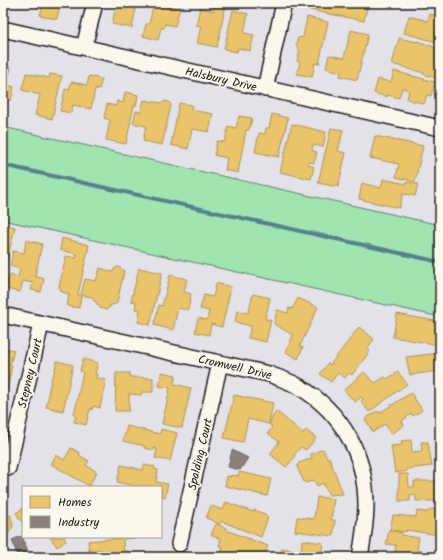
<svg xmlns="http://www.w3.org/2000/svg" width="443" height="560" font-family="Kalam,sans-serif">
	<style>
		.green { fill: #a0e4b0; stroke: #5e8066 }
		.homes { fill: #e9c46a; stroke: #ac9253 }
		.industry { fill: #8a817c; stroke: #69635f }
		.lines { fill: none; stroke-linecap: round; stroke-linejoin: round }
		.stream { stroke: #55818e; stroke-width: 4 }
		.minor-casing { stroke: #1c1c1c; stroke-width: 18 }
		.minor { stroke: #fbf7ec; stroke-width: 15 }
		.labels { text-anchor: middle; stroke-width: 4; stroke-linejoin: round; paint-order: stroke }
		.street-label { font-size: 12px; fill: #1c1c1c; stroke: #fbf7ec }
	</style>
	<rect width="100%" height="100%" fill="#e4e2e9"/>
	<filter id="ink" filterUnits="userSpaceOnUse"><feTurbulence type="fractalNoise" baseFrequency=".025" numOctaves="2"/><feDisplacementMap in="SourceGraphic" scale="8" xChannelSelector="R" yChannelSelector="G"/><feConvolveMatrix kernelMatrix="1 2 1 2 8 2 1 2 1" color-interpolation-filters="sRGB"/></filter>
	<g filter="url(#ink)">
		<path class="green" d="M3,127L440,225V317L3,220Z"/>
		<path class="homes" d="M43,3H72L71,8L60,5L57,19L40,16Z
			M117,3H137L132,28L112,24Z
			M154,3H169V5L180,8L175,26L165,24L164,28H161L158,40L143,36L146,24H149Z
			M214,3L226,4L217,47L197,43L201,26L196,25L200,8L213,11Z
			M311,3H363L368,4L364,21L310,10Z
			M233,10L248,14L244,33L254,35L250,51L238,48L237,52L224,49Z
			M430,14L440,17V43L404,33L409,16L428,21Z
			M307,17L328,22L319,64L315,63L312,77L297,74L300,62L297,61L300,51L296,45L298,38L303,37Z
			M351,30L368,34L357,80L340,76L341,72L326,68L329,55L344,58Z
			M399,38L417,42V41L432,46V47L440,50V64L436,78L423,74L424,73L392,64Z
			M3,66L11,68L7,85L14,87L11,100L3,99Z
			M394,71L435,82L431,96L427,95L424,104L407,99L409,90L402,88L399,98L387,95V97L374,93L378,79L391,82Z
			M26,73L49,78L50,74L62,76L52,119L35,115L40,95L22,90Z
			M89,76L102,79L99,90L95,89L91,109L73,105L71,113L60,111L65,89L69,90L71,82L87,85Z
			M125,92L138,95L136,106L134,105L126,144L106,140L110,120L104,118L107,104L116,106L117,101L123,103Z
			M144,100L162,103L166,101L169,102L171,105L162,145L143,141L146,126L133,123L136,111L141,112Z
			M179,103L192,105L191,110L213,114L209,132L192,129L188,149L171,145Z
			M272,114L288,118L279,157L255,152L259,133L265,134L266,128H269Z
			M239,116L252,118L249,130H246L238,173L225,170L227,158L214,155L217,141L225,142L228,126L236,128Z
			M292,124L326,132L323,147L313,145L312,151L317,152L314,163L309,162L308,165L314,167L311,179L280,172Z
			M331,128L343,130L338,151L346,153L338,187L318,183Z
			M375,136L423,146L415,182L396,177L399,164L370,158Z
			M383,179L406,184V182L418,184L415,196L406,194L405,195L403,194L399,208L359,199L362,183L381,188Z
			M3,224L15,227L3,279H5L3,288Z
			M62,238L89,245L78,295L81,296L79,308L67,306L69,294L62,292L59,287L66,256L76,258L77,254L60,250Z
			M26,240L42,244L35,276L44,279L41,292L31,290L33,283L23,281L20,292L6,289L9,275L18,277L20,269L10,266L13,251L24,253Z
			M117,267L121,268L124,271L117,303L113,305H110V307L106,310L100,308L97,304V302H95L92,297L81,295L85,279L96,281L100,268L113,272L114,269Z
			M139,268L162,273L150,325L138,322L140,310L135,309L136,302L131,301Z
			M170,275L187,279L184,292L191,294L188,310L178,308L173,330L154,325L159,305L162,306Z
			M216,283L231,287L222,327L211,324L209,335L195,332L198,318L207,320L209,311L200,309L204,295L213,297Z
			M253,294L270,298L265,319L271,320L266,342L248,338L251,326L235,322L237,311L248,313Z
			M298,298L318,307L300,346L303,347L298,359L286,352L293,335L274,324L277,310L288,313L289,308L292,309Z
			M397,314L440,322V345L393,337Z
			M359,327L374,339L367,349L370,351L352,375L349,373L345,378L338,373L331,382L320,374L328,363L330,365Z
			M3,348L14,350L10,365L12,366L6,394H3Z
			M440,353V377H439L438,371L410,375L406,357Z
			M83,359L98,363L95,374H97L96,378L106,380L100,408L93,406L92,410L90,409L86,425L74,422L76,416L74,415L83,372L80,371Z
			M57,361L73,365L63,411L46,407L49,395L48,394L52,376H53Z
			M162,372L176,375L174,384L191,388L182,428L162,424L170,388L159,386Z
			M364,372L375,383L385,377L387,379L398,372L407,384L369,412L361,401L363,399L361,397L355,402L344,390Z
			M116,373H130V377L153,378V392H142L141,395L129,394V411H115Z
			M411,393L422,410L413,416L411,414L402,421L404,425L391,434L385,424L373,432L365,419L377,411L379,413Z
			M234,395L273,403L269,424L248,419L243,442L224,438Z
			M276,411L303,433L306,430L316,438L306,450L301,447L294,455L295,457L286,467L270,454L279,442L268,433L272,428L271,427V425L269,424Z
			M127,426L160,434L161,429L177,433L170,461L155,458L157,449L154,448V450L144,448L145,446L123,441Z
			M411,440L412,452L422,451L421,442H428L432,466L407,469V471L395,473L391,446L402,445L401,441Z
			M71,448L80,453L79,455L89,461L86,465L97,472L89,486L51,464L56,455L64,460Z
			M323,449L327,458L329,457L343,494L329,495L323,483L317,486L314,480L306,483L304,482L297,467L299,463L312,458L311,454Z
			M121,465L143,470L144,465L155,467L154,469L158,470L156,482L168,484L165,497L161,496V487H139L117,482Z
			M239,472L271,479L267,496L225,486L227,476L231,477V475L238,476Z
			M399,474H408L409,487H414V481H440V501H416V495H410V501H399Z
			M317,497L334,499L331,520H335L333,536L295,531L297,517L314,519Z
			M226,502L253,512L254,510L265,514L264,515L268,517L261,537L221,521L220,524L206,518L211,506L223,510Z
			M23,508V521L22,522L16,513Z
			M432,509L438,510L440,509V535L406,530V532L390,530L393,515L416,517L417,511L427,512Z
			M3,511L11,516L13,526L3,542Z
			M216,524L226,528V530L268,546L263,557H232L221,553L223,547L219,546L221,539L211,535Z
			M389,530L402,533V535L419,538L417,550L427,552V557H394L396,545L386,544Z
			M50,537H64L66,541L57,547Z
			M122,537H134L135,538L123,539L124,551H127L130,553V557H100V556L102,554L101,549L89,551L88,541L122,538Z
			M302,540L323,543L321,557H281L282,548L301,551Z"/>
		<path class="industry" d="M232,450L248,458L240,470L228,467Z
			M22,536L28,551L17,555L12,540Z"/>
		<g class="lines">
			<path class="stream" d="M3,165L440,262"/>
			<defs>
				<path id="minor" d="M3,29L440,128
					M84,47L95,3
					M265,89L284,3
					M3,315L269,374C279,378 289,381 298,386C342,412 366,455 366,505C366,523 363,540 360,557
					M8,468L41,324
					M179,544L220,363"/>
			</defs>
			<use href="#minor" class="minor-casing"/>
			<use href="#minor" class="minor"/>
		</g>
	</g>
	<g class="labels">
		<g class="street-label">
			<text transform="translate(221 79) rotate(13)" y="4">Halsbury Drive</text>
			<text transform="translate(235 367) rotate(13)" y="4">Cromwell Drive</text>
			<text transform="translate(30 373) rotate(-77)" y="4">Stepney Court</text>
			<text transform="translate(200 454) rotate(-77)" y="4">Spalding Court</text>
		</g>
	</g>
	<rect width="443" height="560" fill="none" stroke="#fbf7ec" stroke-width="16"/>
	<rect x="8" y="8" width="427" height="544" fill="none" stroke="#1c1c1c" stroke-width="1.5" filter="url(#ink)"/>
	<rect x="22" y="486" width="140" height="52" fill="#fbf7ec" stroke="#a29f99"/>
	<rect x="30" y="496" width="20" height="12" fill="#e9c46a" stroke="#a29f99"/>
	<text x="58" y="506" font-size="12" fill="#1c1c1c">Homes</text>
	<rect x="30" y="516" width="20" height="12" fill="#8a817c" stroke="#a29f99"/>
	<text x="58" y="526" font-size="12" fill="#1c1c1c">Industry</text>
</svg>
